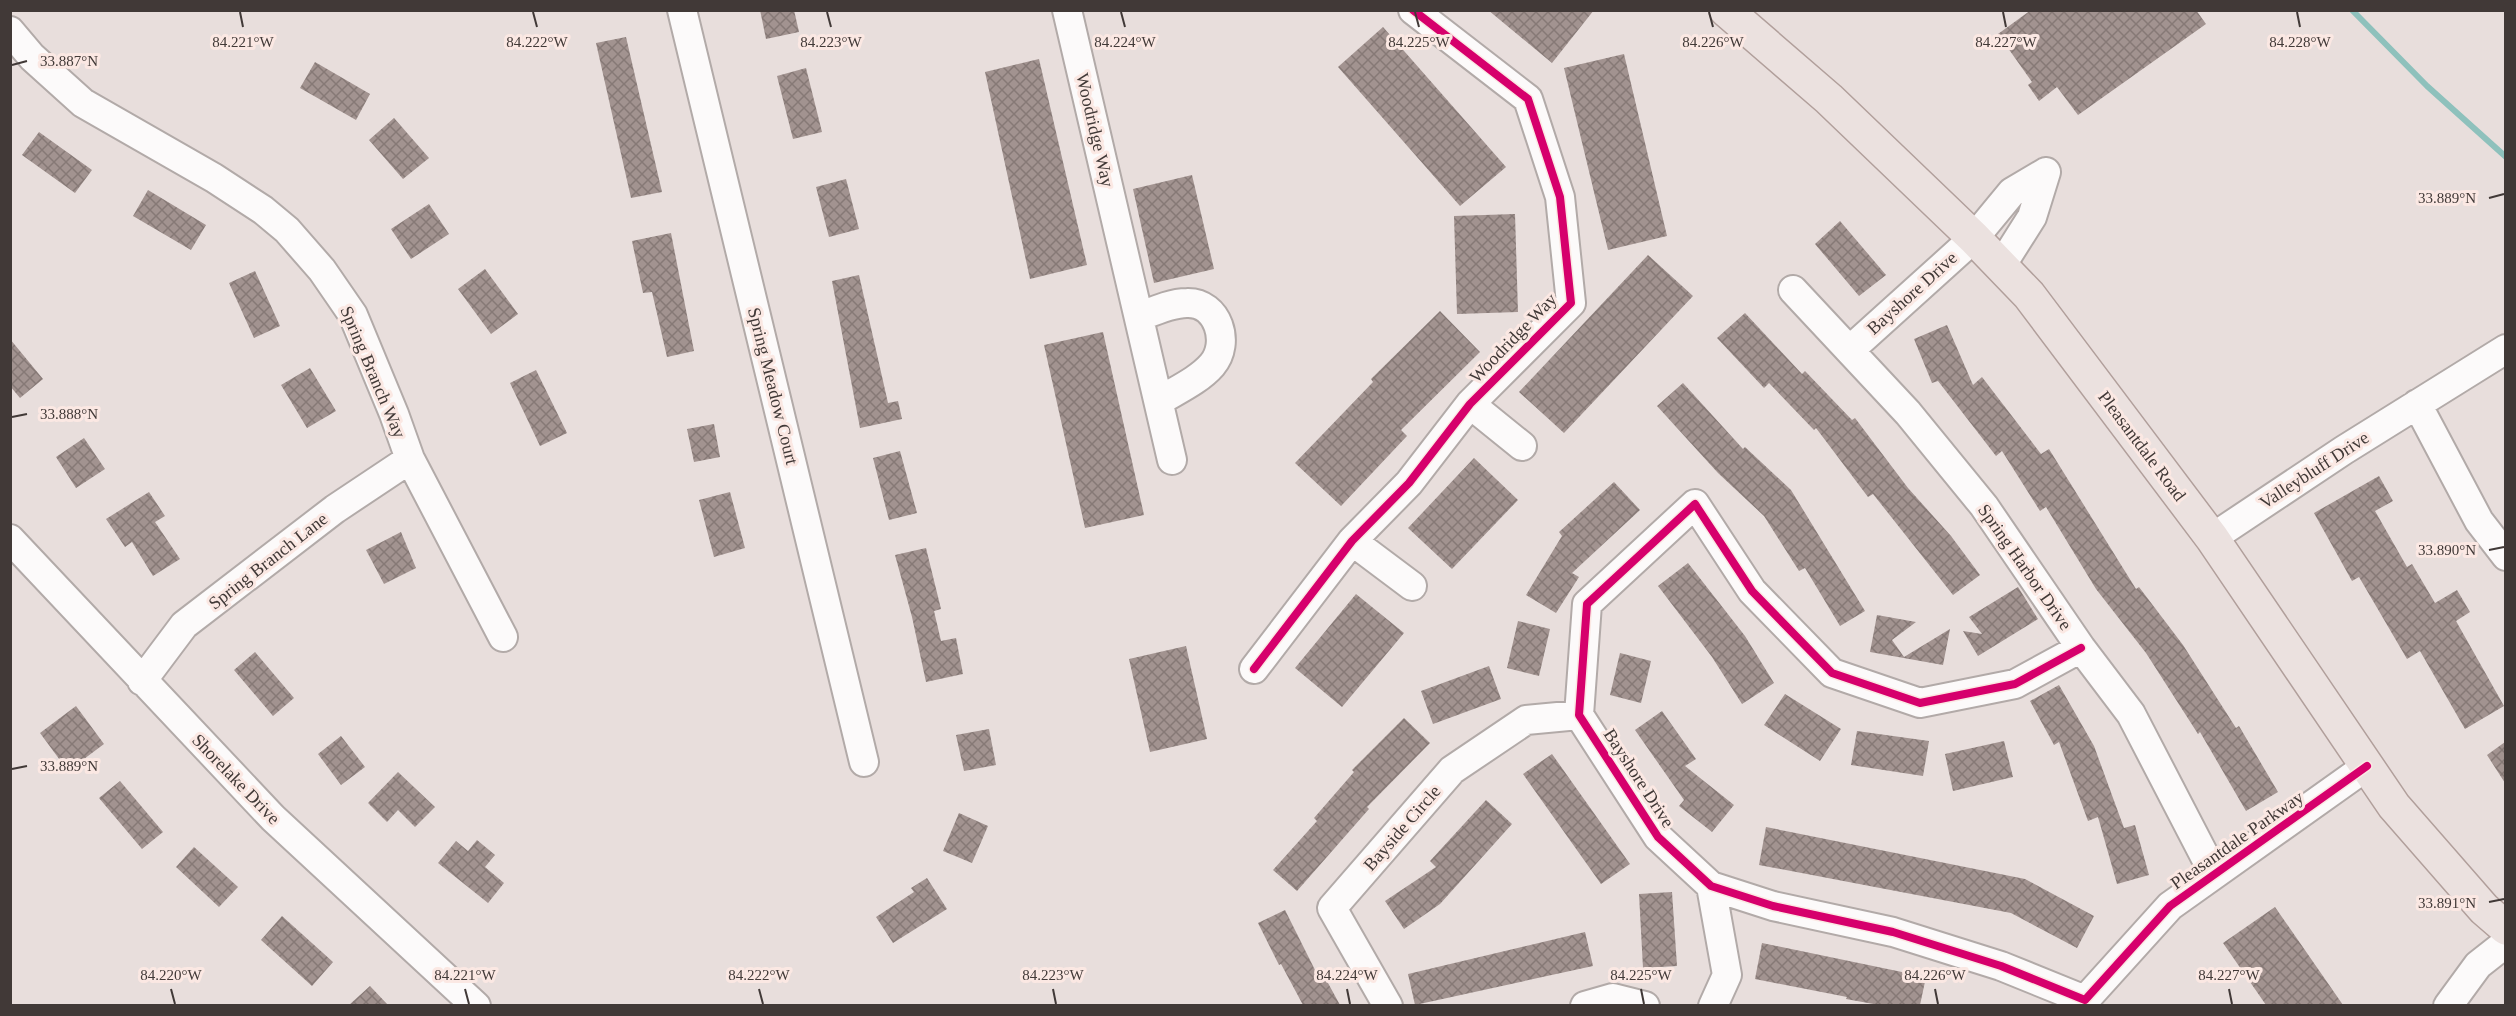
<svg xmlns="http://www.w3.org/2000/svg" width="2516" height="1016" font-family="Georgia,serif">
	<style>
		.lines { fill: none; stroke-linecap: round; stroke-linejoin: round }
		.stream { stroke: #8ec1bc; stroke-width: 6 }
		.building { fill: url(#building-cross-hatch) }
		.minor-casing { stroke: #b2aaa8; stroke-width: 32 }
		.major-casing { stroke: #b19f9b; stroke-width: 36 }
		.minor { stroke: #fcfafa; stroke-width: 28 }
		.major { stroke: #ebe1df; stroke-width: 33 }
		.cycleway-casing { stroke: #fbe8e3; stroke-width: 11 }
		.cycleway { stroke: #d6006c; stroke-width: 8 }
		.ticks { fill: none; stroke: #413937; stroke-width: 2 }
		.labels { text-anchor: middle; stroke-width: 6; stroke-linejoin: round; paint-order: stroke }
		.street-label { font-size: 18px; fill: #413937; stroke: #fbe8e3 }
		.ticks-label { font-size: 15px; text-anchor: middle; fill: #413937; stroke: #fbe8e3; stroke-width: 6; stroke-linejoin: round; paint-order: stroke }
	</style>
	<defs>
		<pattern id="building-cross-hatch" width="8" height="8" patternUnits="userSpaceOnUse" patternTransform="scale(1.5)"><rect width="8" height="8" fill="#a29390"/><path d="M0 0l8 8M0 8l8-8" fill="none" stroke="#867976"/></pattern>
	</defs>
	<rect width="100%" height="100%" fill="#e8dedc"/>
	<g class="lines">
		<path class="stream" d="M2352,10L2427,86L2506,157"/>
	</g>
	<path class="building" d="M760,10H794L799,32L766,39Z
		M1488,10H1594L1552,63Z
		M2031,10H2196L2206,24L2078,115L2057,87L2039,101L2028,85L2032,82L1998,34Z
		M1383,27L1506,167L1460,206L1338,67Z
		M626,37L662,192L631,198L596,43Z
		M1624,54L1667,236L1608,250L1564,68Z
		M1039,59L1087,265L1030,279L985,72Z
		M315,62L370,94L356,120L300,88Z
		M806,68L822,132L793,139L777,76Z
		M394,118L429,158L403,179L369,140Z
		M39,132L92,170L75,193L22,155Z
		M1192,175L1214,269L1154,283L1133,189Z
		M846,179L859,229L829,237L816,187Z
		M148,190L206,225L191,250L133,216Z
		M429,204L449,234L411,259L391,229Z
		M1515,214L1518,312L1457,314L1454,216Z
		M1840,221L1886,275L1859,296L1815,244Z
		M671,233L694,351L667,357L652,292L643,293L632,241Z
		M1648,255L1693,296L1564,433L1519,392Z
		M485,269L518,314L491,334L458,289Z
		M255,271L280,326L254,338L229,283Z
		M859,275L888,403L898,401L902,419L860,428L832,281Z
		M1440,311L1480,352L1401,430L1407,436L1341,506L1295,463L1373,382L1371,379Z
		M1745,313L1802,374L1805,371L1852,420L1855,418L1908,488L1951,536L1980,575L1953,595L1873,494L1868,497L1816,428L1814,430L1769,383L1764,388L1717,338Z
		M1947,325L1973,385L1982,377L2041,454L2049,449L2136,589L2139,587L2183,645L2236,728L2239,726L2278,792L2246,811L2200,732L2198,734L2146,653L2096,589L2046,507L2040,511L2002,451L1996,456L1938,381L1932,383L1914,339Z
		M1103,332L1144,515L1085,528L1044,345Z
		M10,339L43,379L20,398L10,386Z
		M310,368L336,411L307,428L281,385Z
		M536,370L567,433L540,446L510,383Z
		M1683,383L1743,449L1745,447L1791,490L1865,611L1840,626L1805,568L1799,571L1764,516L1718,473L1657,406Z
		M714,424L720,457L694,462L687,429Z
		M84,438L105,469L76,488L56,457Z
		M900,451L917,513L889,520L873,458Z
		M1474,458L1518,500L1452,569L1408,528Z
		M2379,476L2393,501L2375,511L2407,567L2412,564L2435,603L2457,590L2470,612L2456,621L2504,706L2465,729L2420,651L2407,659L2359,577L2352,581L2314,513Z
		M1614,482L1640,510L1572,573L1579,577L1556,613L1526,595L1562,536L1559,532Z
		M149,492L165,516L155,522L180,559L153,576L132,542L125,547L106,519Z
		M730,492L745,548L714,557L699,500Z
		M401,532L416,568L384,584L366,550Z
		M926,548L941,609L934,611L941,641L956,638L963,674L926,682L912,617L895,555Z
		M1688,563L1745,636L1774,683L1742,704L1712,657L1658,586Z
		M2018,587L2038,619L1978,656L1963,631L1982,634L1969,617Z
		M1356,594L1404,633L1342,707L1295,668Z
		M1877,615L1916,622L1892,640L1904,657L1950,629L1943,665L1870,652Z
		M1518,621L1550,629L1539,676L1507,668Z
		M1186,646L1207,739L1150,752L1129,659Z
		M255,652L294,698L273,716L234,670Z
		M1620,653L1651,661L1641,703L1610,695Z
		M1489,666L1501,699L1433,724L1421,691Z
		M2059,685L2094,746L2124,828L2135,825L2149,875L2117,884L2098,817L2088,821L2059,742L2054,745L2030,701Z
		M1785,694L1841,729L1820,761L1764,725Z
		M76,706L104,744L68,771L40,733Z
		M1662,711L1696,759L1685,766L1734,805L1712,832L1679,806L1684,800L1635,730Z
		M1404,718L1430,743L1367,807L1369,809L1297,891L1273,870L1317,821L1314,818L1354,772L1352,770Z
		M989,729L996,765L964,771L956,735Z
		M1857,731L1929,741L1923,776L1851,765Z
		M341,736L365,767L341,785L318,754Z
		M2004,741L2013,777L1953,791L1945,754Z
		M2505,742V783L2487,755Z
		M1552,754L1630,864L1601,884L1523,774Z
		M398,772L435,807L415,827L398,810L387,822L368,803Z
		M120,781L163,832L142,849L99,798Z
		M1486,800L1512,824L1440,904L1404,929L1385,901L1436,867L1430,861Z
		M959,813L988,826L972,863L943,851Z
		M1766,827L2025,879L2094,916L2077,948L2011,913L1759,865Z
		M477,840L495,855L485,867L504,883L488,903L438,863L456,841L468,851Z
		M194,847L238,887L219,907L176,867Z
		M927,878L947,909L893,943L876,917L914,892L911,888Z
		M1672,892L1677,966L1643,968L1639,894Z
		M2275,907L2343,1005H2266L2223,943Z
		M1285,910L1317,974L1322,972L1340,1005H1303L1281,964L1279,965L1258,923Z
		M282,916L333,962L312,986L261,940Z
		M1585,932L1593,966L1415,1005L1408,974Z
		M1762,943L1926,977L1920,1005H1879L1846,999L1847,997L1755,979Z
		M370,986L388,1005H349Z"/>
	<g class="lines">
		<defs>
			<path id="minor" d="M682,10L864,762
				M1067,10L1172,460
				M10,31L32,57L83,103L214,178L263,210L287,230L322,270L353,315L394,414L410,459L503,637
				M2001,266L2032,217L2046,172
				M1793,290L1908,413L1984,506L2081,648L2131,714L2214,874
				M1139,317C1154,311 1171,303 1187,303C1218,302 1231,343 1212,365C1199,380 1177,390 1159,401
				M1851,349L1974,238L2012,192L2046,172
				M1470,404L1522,446
				M2417,404L2479,521L2506,556
				M2212,538L2344,450L2506,349
				M10,539L273,818L476,1006
				M1352,541L1412,586
				M2081,648L2015,684L1920,703L1832,673L1752,591L1695,504L1587,604L1579,715L1658,837L1711,886L1773,906L1893,932L2001,966L2085,1000L2170,906L2367,766
				M1254,669L1352,541L1409,483L1470,404L1571,303L1560,197L1528,99L1413,10
				M142,681L184,625L335,509L410,459
				M1711,886L1727,975L1713,1006
				M1388,1006L1332,908L1452,770L1526,720L1579,715
				M1585,1006L1613,998L1645,1006
				M2448,1006L2478,965L2506,943"/>
			<path id="major" d="M1726,10L1829,99L1974,238L2029,295L2212,538L2394,806L2484,909L2506,928"/>
		</defs>
		<use href="#minor" class="minor-casing"/>
		<use href="#major" class="major-casing"/>
		<use href="#minor" class="minor"/>
		<use href="#major" class="major"/>
		<defs>
			<path id="cycleway" d="M2081,648L2015,684L1920,703L1832,673L1752,591L1695,504L1587,604L1579,715L1658,837L1711,886L1773,906L1893,932L2001,966L2085,1000L2170,906L2367,766
				M1254,669L1352,541L1409,483L1470,404L1571,303L1560,197L1528,99L1413,10"/>
		</defs>
		<use href="#cycleway" class="cycleway-casing"/>
		<use href="#cycleway" class="cycleway"/>
	</g>
	<path class="ticks" d="M240,12L243,27M533,12L537,27M827,12L831,27M1121,12L1125,27M1415,12L1419,27M1709,12L1713,27M2003,12L2006,27M2297,12L2300,27M12,65L27,61M2489,198L2504,194M12,417L27,414M2489,550L2504,547M12,769L27,766M2489,902L2504,899M171,989L175,1004M465,989L469,1004M759,989L763,1004M1053,989L1056,1004M1347,989L1350,1004M1641,989L1644,1004M1935,989L1938,1004M2229,989L2232,1004"/>
	<g class="labels">
		<g class="street-label">
			<text transform="translate(1095 130) rotate(77)" y="6">Woodridge Way</text>
			<text transform="translate(1912 293) rotate(-42)" y="6">Bayshore Drive</text>
			<text transform="translate(1513 338) rotate(-46)" y="6">Woodridge Way</text>
			<text transform="translate(373 372) rotate(67)" y="6">Spring Branch Way</text>
			<text transform="translate(773 386) rotate(76)" y="6">Spring Meadow Court</text>
			<text transform="translate(2142 446) rotate(53)" y="6">Pleasantdale Road</text>
			<text transform="translate(2314 470) rotate(-33)" y="6">Valleybluff Drive</text>
			<text transform="translate(268 561) rotate(-38)" y="6">Spring Branch Lane</text>
			<text transform="translate(2025 567) rotate(55)" y="6">Spring Harbor Drive</text>
			<text transform="translate(1639 778) rotate(57)" y="6">Bayshore Drive</text>
			<text transform="translate(236 779) rotate(46)" y="6">Shorelake Drive</text>
			<text transform="translate(1402 828) rotate(-49)" y="6">Bayside Circle</text>
			<text transform="translate(2237 840) rotate(-35)" y="6">Pleasantdale Parkway</text>
		</g>
	</g>
	<g class="ticks-label">
		<text x="243" y="47">84.221°W</text>
		<text x="537" y="47">84.222°W</text>
		<text x="831" y="47">84.223°W</text>
		<text x="1125" y="47">84.224°W</text>
		<text x="1419" y="47">84.225°W</text>
		<text x="1713" y="47">84.226°W</text>
		<text x="2006" y="47">84.227°W</text>
		<text x="2300" y="47">84.228°W</text>
		<text x="69" y="66">33.887°N</text>
		<text x="2447" y="203">33.889°N</text>
		<text x="69" y="419">33.888°N</text>
		<text x="2447" y="555">33.890°N</text>
		<text x="69" y="771">33.889°N</text>
		<text x="2447" y="908">33.891°N</text>
		<text x="171" y="980">84.220°W</text>
		<text x="465" y="980">84.221°W</text>
		<text x="759" y="980">84.222°W</text>
		<text x="1053" y="980">84.223°W</text>
		<text x="1347" y="980">84.224°W</text>
		<text x="1641" y="980">84.225°W</text>
		<text x="1935" y="980">84.226°W</text>
		<text x="2229" y="980">84.227°W</text>
	</g>
	<rect width="2516" height="1016" fill="none" stroke="#413937" stroke-width="24"/>
</svg>
